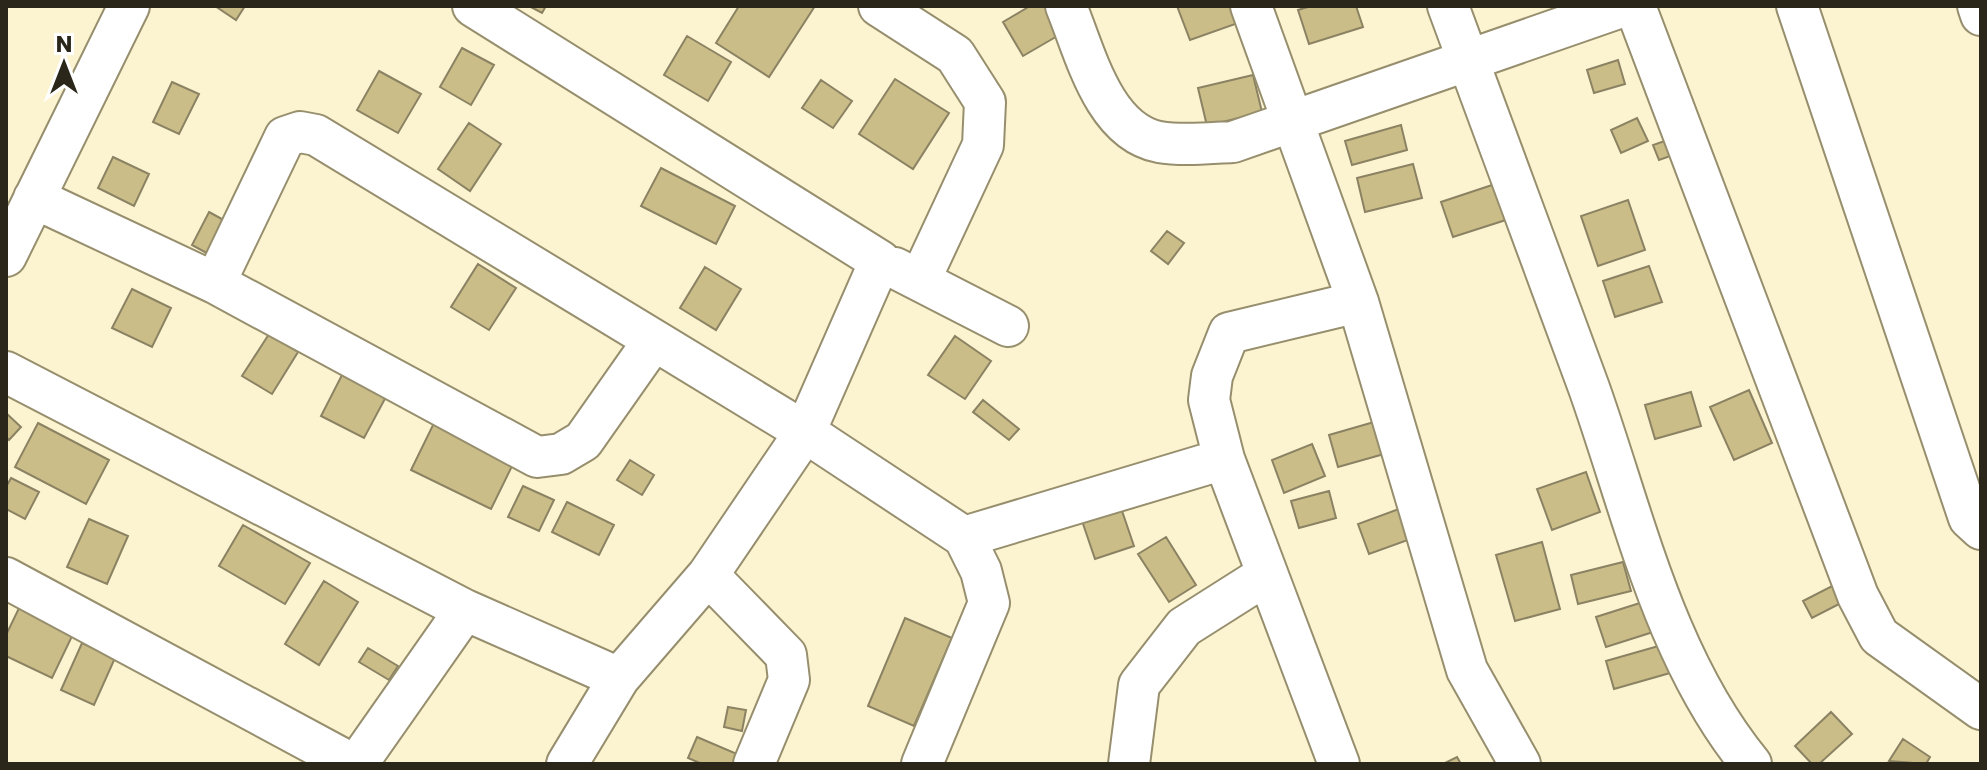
<svg xmlns="http://www.w3.org/2000/svg" width="1987" height="770" font-family="Poppins,sans-serif">
	<style>
		.building { fill: #cbbd88; stroke: #8a8263; stroke-width: 2 }
		.lines { fill: none; stroke-linecap: round; stroke-linejoin: round }
		.minor-casing { stroke: #968e6d; stroke-width: 44 }
		.minor { stroke: #fff; stroke-width: 40 }
	</style>
	<rect width="100%" height="100%" fill="#fcf4d1"/>
	<path class="building" d="M215,6H245L236,20Z
		M529,6H546L542,13Z
		M739,6H815L769,77L716,43Z
		M1030,6H1051L1066,31L1023,56L1003,22Z
		M1177,6H1235L1241,22L1190,40Z
		M1311,6H1356L1363,27L1309,44L1298,10Z
		M687,36L731,62L708,101L664,75Z
		M462,48L494,65L471,105L440,87Z
		M1618,60L1625,84L1594,93L1587,70Z
		M379,71L421,94L398,133L357,110Z
		M1253,75L1262,112L1207,126L1198,88Z
		M895,79L949,113L913,169L859,134Z
		M821,80L852,101L833,128L802,108Z
		M172,82L199,94L179,134L153,122Z
		M1637,118L1648,141L1621,153L1611,130Z
		M469,123L501,144L470,191L438,169Z
		M1401,125L1407,150L1352,165L1345,141Z
		M1673,138L1679,153L1659,160L1653,145Z
		M113,157L149,174L134,206L98,188Z
		M1413,164L1422,198L1365,212L1357,178Z
		M661,168L735,206L716,244L641,206Z
		M1501,182L1512,218L1453,237L1441,202Z
		M1628,200L1645,250L1598,266L1581,216Z
		M209,212L231,224L214,257L192,245Z
		M1167,231L1184,243L1168,264L1151,251Z
		M478,264L516,288L489,330L451,307Z
		M1649,266L1662,302L1615,317L1603,281Z
		M705,267L741,289L716,330L680,308Z
		M132,289L171,308L152,347L112,328Z
		M269,334L298,352L272,394L242,376Z
		M955,336L991,361L965,399L928,375Z
		M343,373L387,395L364,438L321,416Z
		M1749,390L1772,443L1734,460L1710,407Z
		M1691,392L1701,426L1655,439L1645,405Z
		M983,400L1019,429L1009,440L973,412Z
		M6,413L21,427L9,440L6,437Z
		M1374,422L1384,454L1338,467L1329,435Z
		M38,423L109,460L86,504L15,467Z
		M434,423L514,462L491,509L411,470Z
		M1312,444L1325,476L1284,493L1272,460Z
		M630,460L654,475L642,495L617,480Z
		M1586,472L1600,512L1552,530L1537,489Z
		M11,478L39,492L25,519L6,509V487Z
		M523,486L554,500L539,531L508,517Z
		M1329,491L1336,518L1299,528L1291,501Z
		M567,502L614,525L599,555L552,532Z
		M1120,505L1134,546L1095,559L1081,518Z
		M1407,506L1419,536L1369,554L1358,524Z
		M89,519L128,536L107,584L67,567Z
		M243,525L310,563L285,604L219,566Z
		M1166,537L1196,585L1169,602L1138,554Z
		M1542,542L1560,609L1515,621L1496,555Z
		M1623,562L1631,591L1578,604L1571,575Z
		M324,581L358,602L319,665L285,644Z
		M1834,585L1843,602L1812,618L1803,601Z
		M1643,602L1653,632L1606,647L1596,617Z
		M20,606L74,632L52,678L6,656V635Z
		M905,618L952,638L914,726L868,706Z
		M82,643L115,658L94,705L61,690Z
		M1662,645L1670,673L1614,689L1606,661Z
		M368,648L398,666L389,680L359,662Z
		M728,707L746,710L742,731L724,727Z
		M1831,712L1852,734L1819,764H1812L1795,746Z
		M697,737L737,754L733,764H702L688,758Z
		M1903,739L1930,757L1926,764L1889,761Z
		M1457,757L1461,764H1443Z"/>
	<g class="lines">
		<defs>
			<path id="minor" d="M879,6L955,55L985,102L983,145L920,280
				M1066,6C1085,52 1103,131 1159,142C1183,146 1209,143 1233,142L1624,6
				M1251,6L1358,302L1467,670L1520,764
				M1448,6C1494,134 1543,260 1589,388C1634,515 1664,658 1751,764
				M1635,6L1858,596L1879,636L1981,709
				M1797,6L1969,518L1981,529
				M1978,6L1981,15
				M34,198L215,283L537,457L561,454L583,441L654,340L805,432L880,261L473,6
				M6,256L129,6
				M895,268L1008,326
				M215,283L285,137L300,132L316,135L654,340
				M6,372L465,610
				M964,537L1224,459
				M708,575L805,432L964,537L981,571L989,603L922,764
				M6,578L352,764
				M619,678L708,575L786,655L789,680L754,764
				M357,764L465,610L619,678L567,764
				M1129,764L1139,685L1184,627L1266,575
				M1339,764L1224,459L1209,400L1212,376L1229,333L1358,302"/>
		</defs>
		<use href="#minor" class="minor-casing"/>
		<use href="#minor" class="minor"/>
	</g>
	<rect width="1987" height="770" fill="none" stroke="#2a271a" stroke-width="16"/>
	<g transform="translate(64 64)" stroke="#ffffff" stroke-width="6" paint-order="stroke">
	<path d="M0-6L14 30L0 20L-14 30Z" fill="#2a271a"/>
	<text y="-12" font-size="22" font-weight="bold" text-anchor="middle" fill="#2a271a">N</text>
	</g>
</svg>
